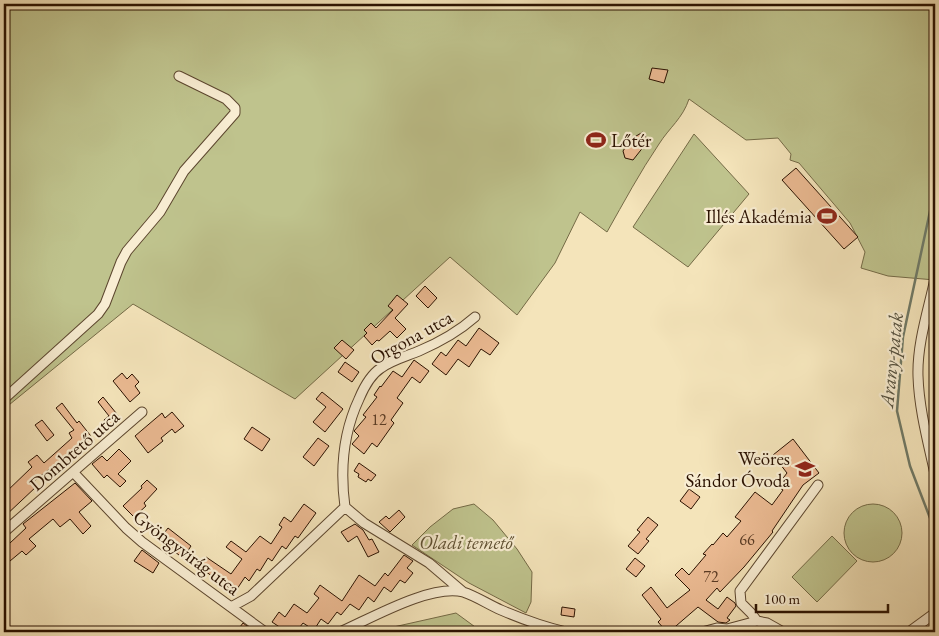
<svg xmlns="http://www.w3.org/2000/svg" width="939" height="636" font-family="'EB Garamond',serif">
	<style>
		.green { fill: #bfc38d; stroke: #746a46 }
		.lines { fill: none; stroke-linecap: round; stroke-linejoin: round }
		.stream { stroke: #6f7966; stroke-width: 2.5 }
		.building { fill: #ebba92; stroke: #2a1100 }
		.minor-casing { stroke: #5c462e; stroke-width: 11 }
		.minor { stroke: #f8edd2; stroke-width: 9 }
		.labels { text-anchor: middle; stroke-width: 4.5; stroke-linejoin: round; paint-order: stroke }
		.number-label { font-size: 16px; fill: #5a3b24 }
		.poi-label { font-size: 19px; fill: #2a1100; stroke: #f8edd2; text-anchor: end }
		.street-label { font-size: 19px; fill: #2a1100; stroke: #f8edd2 }
		.park-label { font-size: 19px; font-style: italic; fill: #5e4f31; stroke: #f8edd2 }
		.water-label { font-size: 20px; font-style: italic; fill: #524e3c; stroke: #f8edd2 }
	</style>
	<rect width="100%" height="100%" fill="#f4e4ba"/>
	<filter id="stains"><feTurbulence type="fractalNoise" baseFrequency=".004" numOctaves="4"/><feColorMatrix values="0 0 0 0 .2 0 0 0 0 .09 0 0 0 0 .02 0 0 0 .5 -.17"/></filter>
	<radialGradient id="worn" r=".72"><stop offset=".6" stop-color="#630" stop-opacity="0"/><stop offset="1" stop-color="#630" stop-opacity=".3"/></radialGradient>
	<path class="green" d="M4,4H935V280L888,276L861,268L865,252L850,223L799,163L790,160L791,154L778,138L746,140L689,99C683,118 669,128 659,144C640,172 624,202 607,232L580,212L555,263L517,315L450,257L295,399L133,304L4,409Z
		M694,134L749,194L688,267L633,227Z
		M844 533a29 29 0 1 1 58 0a29 29 0 1 1-58 0Z
		M474,504L493,520L517,549L532,572L531,602L526,613L469,583L412,545L430,527L453,509Z
		M832,536L857,561L817,602L792,577Z
		M456,613L482,632H380L389,628Z"/>
	<g class="lines">
		<path class="stream" d="M935,188L903,337L897,411L910,466L935,531"/>
	</g>
	<path class="building" d="M652,68L668,70L664,83L649,79Z
		M643,132L648,141L633,160L625,158L623,151L631,139Z
		M796,168L858,237L844,249L782,180Z
		M425,286L437,298L428,308L416,296Z
		M397,295L408,304L395,318L406,329L397,338L390,331L379,341L377,340L372,345L364,336L367,333L364,330L371,323L376,328L393,310L388,306Z
		M479,328L499,343L490,355L481,349L469,367L458,359L446,375L432,364L441,352L446,356L458,340L466,346Z
		M342,340L354,350L346,359L334,348Z
		M414,360L429,371L420,383L412,377L397,398L403,403L391,420L394,423L377,447L372,443L364,454L352,444L359,436L354,431L366,417L363,415L377,397L374,395L380,386L381,387L393,371L402,377Z
		M345,362L359,372L352,382L338,372Z
		M122,373L127,379L132,374L139,382L135,386L140,393L130,402L113,381Z
		M322,392L343,409L325,432L313,422L326,407L316,399Z
		M103,397L121,419L109,428L104,420L109,416L98,402Z
		M62,403L77,423L79,421L94,440L56,472L52,467L34,481L37,486L4,517V494L32,467L28,462L37,455L44,463L72,438L69,433L74,430L56,408Z
		M172,412L184,426L175,433L172,429L161,438L163,441L148,453L135,436L162,413L165,418Z
		M42,420L54,435L47,441L35,425Z
		M252,427L270,439L262,451L244,439Z
		M318,438L329,446L314,466L303,457Z
		M793,439L819,473L803,485L772,531L773,532L744,567L720,592L717,588L706,600L718,609L727,597L735,603L736,606L727,618L730,620L726,623L718,622L698,607L669,632H667L658,622L661,619L642,595L651,587L667,608L690,590L675,575L682,568L689,575L706,555L703,554L712,544L713,545L723,533L727,537L741,521L735,517L755,492L772,505L783,490L777,486L787,473L773,455Z
		M119,449L131,461L118,474L126,481L120,487L107,475L104,478L92,464L102,456L107,461Z
		M359,463L376,475L371,481L368,479L366,482L358,477L359,474L354,471Z
		M147,480L157,489L144,503L146,506L134,517L123,506L142,488L141,486Z
		M75,483L92,501L79,512L91,526L83,534L70,519L60,527L53,519L29,539L36,546L26,555L22,551L4,566V538H6L10,543L26,528L23,524Z
		M689,489L700,497L691,509L680,501Z
		M304,504L316,513L298,538L295,536L286,549L282,546L272,561L268,558L260,571L257,569L249,581L245,577L235,592L199,567L206,557L231,574L242,559L226,547L231,541L246,552L260,536L271,544L282,527L279,525L284,517L291,522Z
		M399,510L405,517L390,532L379,522L386,516L389,519Z
		M648,517L658,525L646,539L649,541L638,554L628,546L640,532L637,530Z
		M355,524L363,530L369,540L372,539L379,552L368,557L357,536L348,542L341,532Z
		M168,528L191,546L183,558L159,540Z
		M142,550L159,563L153,573L134,561Z
		M404,555L413,561L407,568L413,573L405,583L400,580L391,592L384,587L374,602L368,597L359,610L350,604L341,615L337,612L328,624L321,619L314,630L303,623L296,632H287L272,622L279,612L285,617L294,604L307,613L319,598L314,594L320,585L342,601L359,575L375,586L385,573L388,576Z
		M635,558L645,566L636,577L626,569Z
		M562,607L575,609L574,617L561,615Z
		M243,623L255,632H236Z"/>
	<g class="lines">
		<defs>
			<path id="minor" d="M935,279C928,311 917,344 918,376C919,409 928,442 935,474
				M4,399L98,314L105,304L121,262L127,251L160,212L184,171L235,113V108L226,99L179,76
				M73,472L126,528L142,542L265,632
				M4,532L142,412
				M463,592L429,563L364,523L345,507C340,470 343,433 359,399C364,387 370,375 381,368C392,360 407,356 419,351C440,342 458,332 475,317
				M231,607L251,596L345,507
				M757,621L751,613L741,603L740,591L818,485
				M340,632C370,619 430,584 463,592C476,596 489,605 501,610C522,619 544,627 566,632
				M702,632L717,628L727,629L757,621L767,623L783,632
				M909,632L935,613"/>
		</defs>
		<use href="#minor" class="minor-casing"/>
		<use href="#minor" class="minor"/>
	</g>
	<defs>
		<symbol id="stadium-bare" viewBox="-9 -9 18 18"><path d="M0-5a6.5 5 0 1 0 0 10a6.5 5 0 1 0 0-10ZM-3.5-1.8h7v3.6h-7Z" fill="#8f2418" stroke="#f8edd2" stroke-width="2.5" paint-order="stroke"/></symbol>
		<symbol id="school-bare" viewBox="-9 -9 18 18"><path d="M0-5L7-2L0 1L-7-2ZM-4 1L0 2.5L4 1V4Q0 6-4 4Z" fill="#8f2418" stroke="#f8edd2" stroke-width="2.5" paint-order="stroke"/></symbol>
	</defs>
	<g fill-rule="evenodd">
		<use href="#stadium-bare" x="582" y="126" width="28" height="28"/>
		<use href="#stadium-bare" x="813" y="202" width="28" height="28"/>
		<use href="#school-bare" x="791" y="455" width="28" height="28"/>
	</g>
	<g class="labels">
		<g class="number-label">
			<text x="379" y="425">12</text>
			<text x="747" y="545">66</text>
			<text x="711" y="582">72</text>
		</g>
		<g class="poi-label">
			<text x="611" y="147" text-anchor="start">Lőtér</text>
			<text x="812" y="223">Illés Akadémia</text>
			<text x="790" y="465">Weöres<tspan x="790" dy="22">Sándor Óvoda</tspan></text>
		</g>
		<g class="street-label">
			<text transform="translate(411 337) rotate(-29)" y="7">Orgona utca</text>
			<text transform="translate(74 450) rotate(-41)" y="7">Dombtető utca</text>
			<text transform="translate(187 552) rotate(37)" y="7">Gyöngyvirág utca</text>
		</g>
		<g class="park-label">
			<text x="466" y="549">Oladi temető</text>
		</g>
		<g class="water-label">
			<text transform="translate(891 360) rotate(-84)" y="7">Arany-patak</text>
		</g>
	</g>
	<rect width="939" height="636" fill="none" stroke="#f4e4ba" stroke-width="20"/>
	<rect x="5" y="5" width="929" height="626" fill="none" stroke="#2a1100" stroke-width="2.5"/>
	<rect x="10" y="10" width="919" height="616" fill="none" stroke="#2a1100"/>
	<path d="M756 604v8h132v-8" fill="none" stroke="#2a1100" stroke-width="2.5"/>
	<text x="764" y="604" font-size="15" fill="#2a1100" stroke="#f8edd2" stroke-width="4" paint-order="stroke">100 m</text>
	<rect width="100%" height="100%" filter="url(#stains)"/>
	<rect width="100%" height="100%" fill="url(#worn)"/>
</svg>
